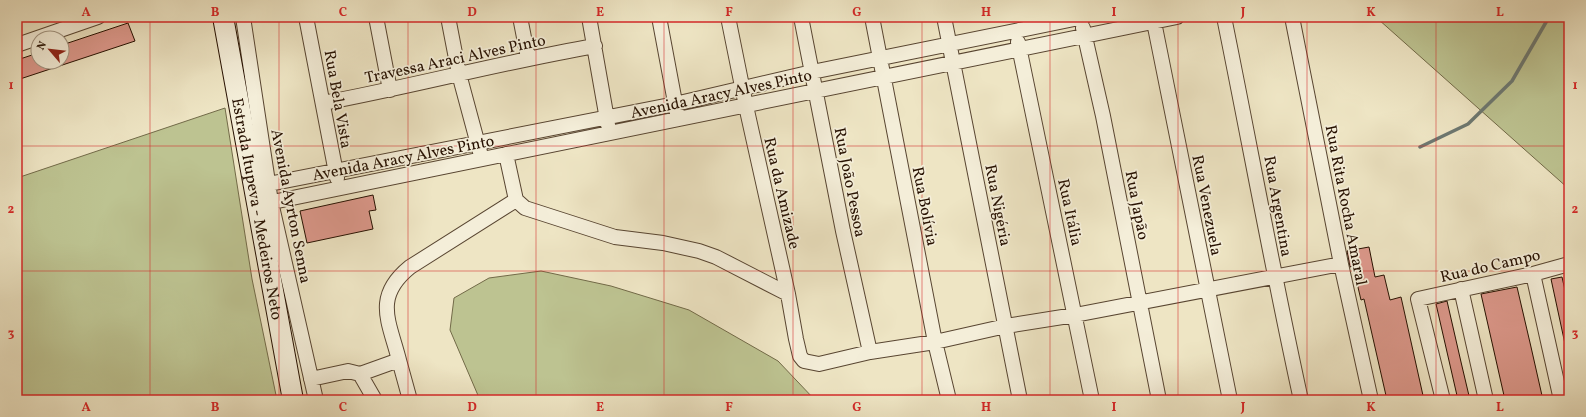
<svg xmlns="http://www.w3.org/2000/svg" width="1586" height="417" font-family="Vollkorn,serif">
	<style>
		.green { fill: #bdc391; stroke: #726a48 }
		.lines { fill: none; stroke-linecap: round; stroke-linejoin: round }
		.stream { stroke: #6d7871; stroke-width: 3.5 }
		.building { fill: #dc988b; stroke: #261000 }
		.minor-casing { stroke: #584531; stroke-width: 16 }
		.secondary-casing { stroke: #261000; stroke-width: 22 }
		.minor { stroke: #f4eed9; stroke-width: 14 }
		.secondary { stroke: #f4eed9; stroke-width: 20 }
		.grid { fill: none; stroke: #d62828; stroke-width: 1; stroke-opacity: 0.55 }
		.labels { text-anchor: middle; stroke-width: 3.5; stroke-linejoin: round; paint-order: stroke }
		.street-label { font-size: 16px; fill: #261000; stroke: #f4eed9 }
		.neatline { fill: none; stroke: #d62828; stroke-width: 1.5 }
		.grid-label { font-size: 13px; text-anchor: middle; font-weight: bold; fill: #d62828 }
	</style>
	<rect width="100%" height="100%" fill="#eee5c4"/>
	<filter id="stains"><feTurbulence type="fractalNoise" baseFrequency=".005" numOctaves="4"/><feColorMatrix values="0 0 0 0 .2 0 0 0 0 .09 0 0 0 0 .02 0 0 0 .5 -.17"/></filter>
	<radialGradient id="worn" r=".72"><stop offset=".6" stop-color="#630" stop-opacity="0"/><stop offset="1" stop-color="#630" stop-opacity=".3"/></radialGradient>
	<path class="green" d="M1380,17H1569V189L1378,19Z
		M225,108L252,279L277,400H17V178Z
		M541,271L611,286L689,310L778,361L815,400H480L450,330L454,298L489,278Z"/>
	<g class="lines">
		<path class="stream" d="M1420,147L1468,124L1512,81L1549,17"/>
	</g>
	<path class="building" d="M128,23L135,41L17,80V60L38,53V62H62V45Z
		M373,195L376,210L369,211L373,229L307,243L300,211Z
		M1369,247L1375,277L1384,275L1390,300L1401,297L1424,400H1387L1364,299L1361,300L1353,266L1350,267L1347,251Z
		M1562,277L1569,308V343L1565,344L1551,279Z
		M1517,287L1531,347L1543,400H1505L1481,294Z
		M1447,301L1461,362L1470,400H1458L1436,304Z"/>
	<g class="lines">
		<defs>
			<path id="minor" d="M243,17L271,202L316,400
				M306,17L337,178
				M376,17L390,90
				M448,17L459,74L480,152
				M520,17L528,58
				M589,17L608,125
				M659,17L677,113
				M728,17L746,106L788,294L796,339L800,356L804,361L819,364L870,352L935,342L1006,326L1075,315L1341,264
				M801,17L843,231L870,352
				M872,17L935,342L949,400
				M944,17L1020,400
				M1153,17L1230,400
				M1224,17C1250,145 1273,273 1301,400
				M1292,17L1341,264L1371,400
				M1083,28L1103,116L1159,400
				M1018,42L1092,400
				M17,45L98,17
				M323,103C414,86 503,62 595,46
				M506,154L516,200L525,208L615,237L663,243L699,251L716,257L788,294
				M254,187L675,104L812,72L1084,17
				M258,205L1177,17
				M1533,274L1561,400
				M1461,289L1486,400
				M399,360L410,400
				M360,374L399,360C389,321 373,297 410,267L516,200
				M311,379L348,371L360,374L375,400
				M1443,400L1418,299L1533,274L1569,264"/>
			<g id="secondary">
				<path id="s1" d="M223,17L293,400"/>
			</g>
		</defs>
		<use href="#minor" class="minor-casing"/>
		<use href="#secondary" class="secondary-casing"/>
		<use href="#minor" class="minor"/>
		<use href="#secondary" class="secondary"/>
	</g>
	<path class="grid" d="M150,17V400M279,17V400M408,17V400M536,17V400M664,17V400M793,17V400M922,17V400M1050,17V400M1178,17V400M1307,17V400M1436,17V400M17,146H1569M17,271H1569"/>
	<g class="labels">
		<g class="street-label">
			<text transform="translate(455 58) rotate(-12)" y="6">Travessa Araci Alves Pinto</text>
			<text transform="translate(721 93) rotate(-12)" y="6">Avenida Aracy Alves Pinto</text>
			<text transform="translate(339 99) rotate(80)" y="6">Rua Bela Vista</text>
			<text transform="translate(403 157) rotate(-11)" y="6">Avenida Aracy Alves Pinto</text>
			<text transform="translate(851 182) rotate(79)" y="6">Rua João Pessoa</text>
			<text transform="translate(783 193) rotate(77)" y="6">Rua da Amizade</text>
			<text transform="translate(999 205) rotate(79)" y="6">Rua Nigéria</text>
			<text transform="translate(1138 205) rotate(79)" y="6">Rua Japão</text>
			<text transform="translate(1208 205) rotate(79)" y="6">Rua Venezuela</text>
			<text transform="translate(1347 205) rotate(79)" y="6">Rua Rita Rocha Amaral</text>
			<text transform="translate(292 206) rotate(79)" y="6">Avenida Ayrton Senna</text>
			<text transform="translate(926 206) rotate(79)" y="6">Rua Bolívia</text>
			<text transform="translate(1279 206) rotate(80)" y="6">Rua Argentina</text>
			<text dy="6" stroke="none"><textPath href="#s1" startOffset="195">Estrada Itupeva - Medeiros Neto</textPath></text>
			<text transform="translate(1071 212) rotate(78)" y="6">Rua Itália</text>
			<text transform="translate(1490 265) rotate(-13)" y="6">Rua do Campo</text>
		</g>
	</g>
	<rect width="1586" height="417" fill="none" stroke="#eee5c4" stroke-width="44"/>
	<g transform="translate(50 50) rotate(298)"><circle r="19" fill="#f4eed9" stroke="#a29582"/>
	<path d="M0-3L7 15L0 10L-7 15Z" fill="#8f2418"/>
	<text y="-6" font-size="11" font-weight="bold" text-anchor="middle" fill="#261000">N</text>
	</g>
	<rect x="22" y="22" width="1542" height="373" class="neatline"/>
	<g class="grid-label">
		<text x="86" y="16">A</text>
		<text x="215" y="16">B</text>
		<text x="343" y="16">C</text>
		<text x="472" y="16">D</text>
		<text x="600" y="16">E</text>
		<text x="729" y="16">F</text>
		<text x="857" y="16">G</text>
		<text x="986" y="16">H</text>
		<text x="1114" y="16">I</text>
		<text x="1243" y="16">J</text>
		<text x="1371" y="16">K</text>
		<text x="1500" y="16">L</text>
		<text x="11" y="89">1</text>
		<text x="1575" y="89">1</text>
		<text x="11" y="213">2</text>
		<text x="1575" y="213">2</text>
		<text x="11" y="337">3</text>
		<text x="1575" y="337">3</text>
		<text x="86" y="411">A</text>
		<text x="215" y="411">B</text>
		<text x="343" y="411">C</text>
		<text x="472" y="411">D</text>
		<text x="600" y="411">E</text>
		<text x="729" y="411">F</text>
		<text x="857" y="411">G</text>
		<text x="986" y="411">H</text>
		<text x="1114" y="411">I</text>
		<text x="1243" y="411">J</text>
		<text x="1371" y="411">K</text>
		<text x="1500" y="411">L</text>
	</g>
	<rect width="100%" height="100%" filter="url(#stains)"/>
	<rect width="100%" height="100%" fill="url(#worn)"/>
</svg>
